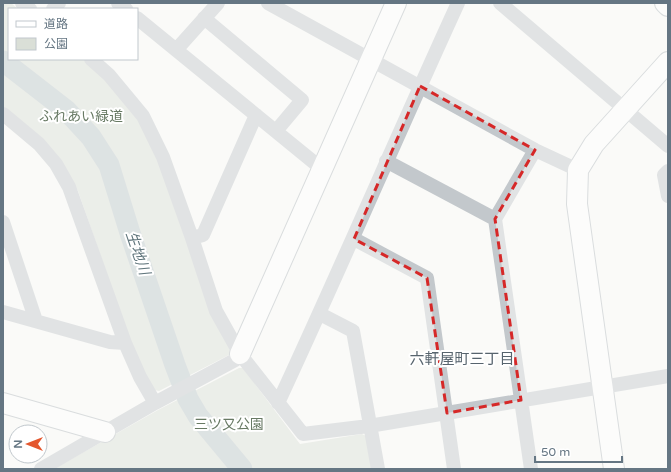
<svg xmlns="http://www.w3.org/2000/svg" width="671" height="472" font-family="'Varela Round','Noto Sans JP',sans-serif">
	<style>
		.green { fill: #dadfd7 }
		.lines { fill: none; stroke-linecap: round; stroke-linejoin: round }
		.river { stroke: #bbc7cb; stroke-width: 21 }
		.secondary-casing { stroke: #b3babf; stroke-width: 22 }
		.street { stroke: #c3c8cc; stroke-width: 14 }
		.secondary { stroke: #fff; stroke-width: 20 }
		.marked { fill: none; stroke: #d62828; stroke-width: 3; stroke-dasharray: 8 5; stroke-linejoin: round }
		.labels { text-anchor: middle; stroke-width: 4; stroke-linejoin: round; paint-order: stroke }
		.park-label { font-size: 14px; fill: #687a64; stroke: #fff }
		.water-label { font-size: 15px; font-style: italic; fill: #60757c; stroke: #fff }
		.neighbourhood-label { font-size: 15px; fill: #57646e; stroke: #fff }
	</style>
	<rect width="100%" height="100%" fill="#fafaf8"/>
	<path class="green" d="M3,3H11L18,9H9V59H83L99,71L142,125L156,154L230,350L229,355L159,391L154,390L137,360L78,191L60,159L41,137L3,107Z
		M239,368H243L300,444L362,434L366,436L372,469H54L158,410Z"/>
	<g class="lines">
		<path class="river" d="M3,61L66,110L91,137L109,165L130,233L175,365L188,399L198,416L242,469"/>
		<defs>
			<path id="secondary" d="M665,3L668,6
				M240,354L396,3
				M3,403L105,432
				M614,469L577,204L578,170L594,144L668,62"/>
		</defs>
		<use href="#secondary" class="secondary-casing"/>
		<path class="street" d="M22,3L30,9
			M118,3L126,9
			M268,3L535,150L578,170
			M500,3L668,146
			M53,9L59,3
			M137,18L322,169
			M204,18L302,100L276,131
			M176,50L218,3
			M91,59L109,75L143,116L163,157L192,238L216,311L240,354L303,434L369,426L668,376
			M3,114L39,144L56,164L69,187L125,343L140,377L155,403
			M386,161L495,219L531,469
			M668,171L664,175L668,196
			M495,219L535,150
			M3,222L36,321
			M192,238L203,235L256,115
			M354,239L427,278L454,469
			M3,312L110,342L125,343
			M320,314L353,331L378,469
			M278,403C340,270 397,136 458,3
			M41,469L155,403L235,360L240,354"/>
		<use href="#secondary" class="secondary"/>
	</g>
	<path d="M0 0H671V472H0ZM420,86L535,150L495,219L521,400L447,413L427,278L354,239Z" fill="#fafaf8" fill-opacity=".55" fill-rule="evenodd"/>
	<path class="marked" d="M420,86L535,150L495,219L521,400L447,413L427,278L354,239Z"/>
	<g class="labels">
		<g class="park-label">
			<text x="81" y="121">ふれあい緑道</text>
			<text x="229" y="429">三ツ又公園</text>
		</g>
		<g class="water-label">
			<text transform="translate(138 253) rotate(71)" y="5">生地川</text>
		</g>
		<g class="neighbourhood-label">
			<text x="462" y="364">六軒屋町三丁目</text>
		</g>
	</g>
	<rect width="671" height="472" fill="none" stroke="#657683" stroke-width="8"/>
	<rect x="8" y="8" width="130" height="52" fill="#ffffff" stroke="#c1c8cd"/>
	<rect x="16" y="21" width="20" height="6" fill="#ffffff" stroke="#c1c8cd"/>
	<text x="44" y="28" font-size="12" fill="#657683">道路</text>
	<rect x="16" y="38" width="20" height="12" fill="#dadfd7" stroke="#c1c8cd"/>
	<text x="44" y="48" font-size="12" fill="#657683">公園</text>
	<g transform="translate(28 444) rotate(270)"><circle r="19" fill="#ffffff" stroke="#c1c8cd"/>
	<path d="M0-3L7 15L0 10L-7 15Z" fill="#e4572e"/>
	<text y="-6" font-size="11" font-weight="bold" text-anchor="middle" fill="#657683">N</text>
	</g>
	<path d="M535 456v6h87v-6" fill="none" stroke="#657683" stroke-width="2"/>
	<text x="541" y="456" font-size="12" fill="#657683" stroke="#ffffff" stroke-width="3" paint-order="stroke">50 m</text>
</svg>
